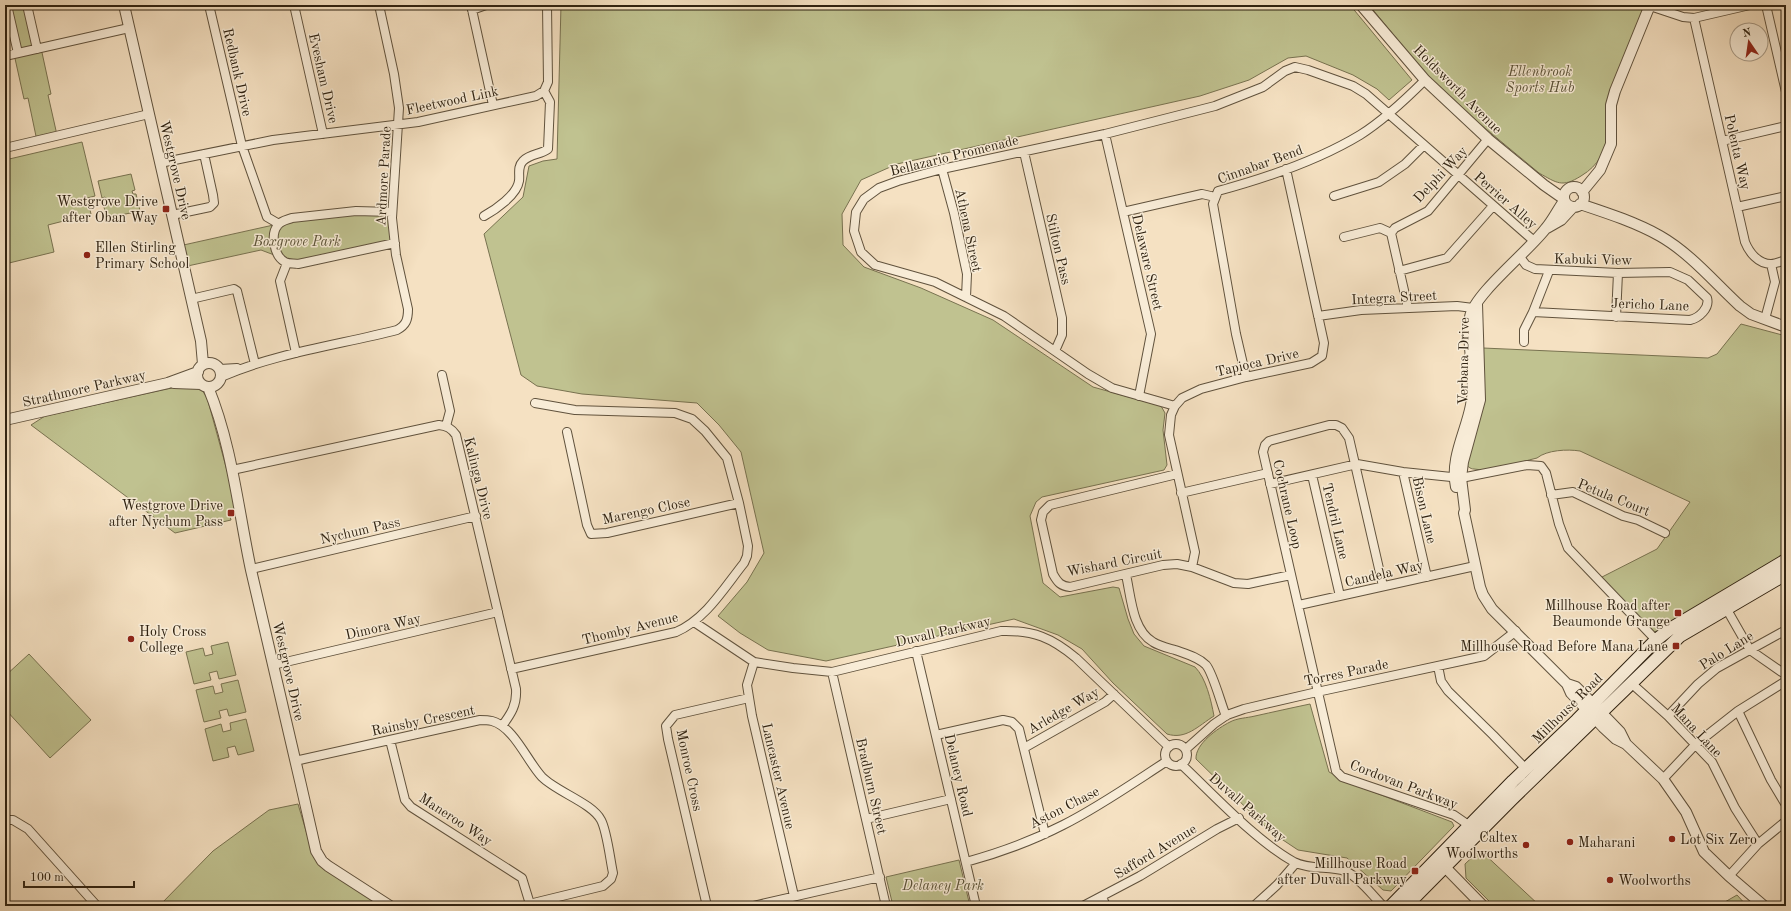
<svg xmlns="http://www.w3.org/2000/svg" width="1791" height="911" font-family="'Old Standard TT',serif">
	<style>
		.green { fill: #c0c290; stroke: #787250 }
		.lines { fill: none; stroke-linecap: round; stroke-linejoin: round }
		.minor-casing { stroke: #60523d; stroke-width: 10 }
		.tertiary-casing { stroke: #60523d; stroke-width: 12 }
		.secondary-casing { stroke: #2f2211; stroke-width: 14 }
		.minor { stroke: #f8ecd7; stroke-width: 8 }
		.tertiary { stroke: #f8ecd7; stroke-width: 10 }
		.secondary { stroke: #f8ecd7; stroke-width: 12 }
		.poi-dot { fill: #8f2418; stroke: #f8ecd7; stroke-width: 1.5 }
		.labels { text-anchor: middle; stroke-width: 3; stroke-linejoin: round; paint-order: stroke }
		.park-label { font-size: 14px; font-style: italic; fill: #5a5237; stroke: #f8ecd7 }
		.street-label { font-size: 14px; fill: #2f2211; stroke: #f8ecd7 }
		.poi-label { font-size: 14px; fill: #2f2211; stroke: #f8ecd7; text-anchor: end }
	</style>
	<rect width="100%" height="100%" fill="#f5e1c2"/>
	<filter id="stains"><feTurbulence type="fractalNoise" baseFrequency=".005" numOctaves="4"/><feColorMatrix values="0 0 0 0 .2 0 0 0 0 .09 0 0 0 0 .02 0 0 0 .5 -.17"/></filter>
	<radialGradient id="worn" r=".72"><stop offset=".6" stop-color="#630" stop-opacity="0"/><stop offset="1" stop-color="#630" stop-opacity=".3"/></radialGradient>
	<path class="green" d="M7,5H27L41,48L51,94L48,95L57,135L37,141L28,98L24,99L14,54Z
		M561,5H1350L1412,80L1389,100L1377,89L1353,75L1306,56L1288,58L1249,80L1200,96L897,164L861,180L842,214L843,245L864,267L921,288L993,320L1093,387L1161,406L1165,413L1163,430L1167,465L1164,470L1042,497L1036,502L1030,516L1043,583L1060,597L1113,587L1119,588L1128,619L1134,634L1144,646L1195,667C1206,678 1211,700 1214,716C1198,726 1186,740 1167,734L1113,683L1082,649L1058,635L1014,619L826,661L768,650L740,633L718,616L747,582L764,553L741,452L719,425L697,403L582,394L537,386L521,375L484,234L523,197L529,166L543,161L557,159Z
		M1369,5H1644C1637,33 1623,58 1614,86C1603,119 1618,154 1581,176C1562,188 1557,183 1539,173L1439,90Z
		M82,142L95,196L87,198L91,214L48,225L54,252L5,264V160Z
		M131,174L135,190L132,191L133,194H136L140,211L106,218L103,201H106L105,197L102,198L98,181Z
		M392,212L395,243L298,264L261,250L183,267L179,246L278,224L283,220Z
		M1741,324L1786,336V557L1660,631L1654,632L1648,628L1602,577L1657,549L1690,502L1580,451C1567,449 1547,450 1537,458C1519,462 1492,473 1474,469C1470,469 1467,466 1465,462L1483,348L1708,358L1717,354Z
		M181,386C197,386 201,385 208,401L238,511L229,513L231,520L175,533L31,425L45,416Z
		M228,642L236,675L219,679L217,671L209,673L211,680L194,684L186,652L203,648L205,656L213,654L211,646Z
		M29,654L91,720L50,758L5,709V676Z
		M238,680L246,712L229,716L227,709L219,711L221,718L204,722L196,690L213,686L215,694L223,692L221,684Z
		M1310,704L1329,772L1355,785L1452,822L1454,826L1391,891L1383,890L1347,858L1298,850L1271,832L1196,759C1195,744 1218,728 1230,722C1237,718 1247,718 1255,716C1273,712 1291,708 1310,704Z
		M246,719L254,751L238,755L235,746L227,748L229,757L213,761L205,729L221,724L223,732L231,730L230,723Z
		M298,804L312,851L385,906H159L213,851L269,810Z
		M1480,850L1540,906H1494L1466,878L1465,864Z
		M959,860L970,906H893L886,877Z
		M1737,895L1747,906H1718Z"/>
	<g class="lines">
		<defs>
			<path id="minor" d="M7,5L18,53
				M27,5L37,49
				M209,5L242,146L267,217L279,224
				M294,5L323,134
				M471,5L493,105
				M1766,5L1786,92
				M1650,6L1683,17L1694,18L1750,5
				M472,10L486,5
				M1694,18L1745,242C1749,252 1758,264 1771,264C1775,264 1782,261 1786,260
				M5,56L129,28
				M1105,134L1151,334L1139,396
				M1722,141L1786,126
				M5,148L149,114
				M1024,152L1062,318V335L1055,351
				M160,163L273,140L418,122L536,96L544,91L548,82L547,5
				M942,169L954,213L967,274L966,297
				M1334,196L1379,182L1405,164L1424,145
				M1737,207L1786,196
				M392,212L356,211L292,218C287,220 282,220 278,225C270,234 274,256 285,262C289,264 294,263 298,264L395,243
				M1123,212L1202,194L1215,197
				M172,215L210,207L214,203L213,195L204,154
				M484,216C495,210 517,195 519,181C520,174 517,167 523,161C531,153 540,155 548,149L550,102L544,91
				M1344,237L1380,228L1391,233
				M1520,257L1526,265L1535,269L1618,273L1670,272L1688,280L1707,298C1710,308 1699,318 1690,320L1533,312
				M287,263L280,281L296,353
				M1399,271L1447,258L1493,206
				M191,299L234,289L237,291L255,364
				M1408,308L1391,233L1395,228L1428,211L1488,139
				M1318,316L1361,310L1457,306L1473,308
				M1616,317L1618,273
				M1765,319L1775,282L1771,264
				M1524,342V330L1533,312L1549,271
				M220,369L237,368
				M442,375L450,411L446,426
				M221,377C276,353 338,345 397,330C406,325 408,320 408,309L396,255L392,218L399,108L394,74L379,5
				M1246,377L1236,334L1213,204L1218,191C1266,178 1317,161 1360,135C1384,120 1405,100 1425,80
				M1175,406L1112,388L1088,374L1004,316L935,282L875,265L861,252L854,231L856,212L864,199L879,188L898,181L942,169L1105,134L1215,106L1263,87L1285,71L1295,67L1308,70L1353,86L1366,94L1534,241
				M567,432L587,525L591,534L607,533L739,503
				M232,470L439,425C447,426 451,428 456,435L516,689C517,705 511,714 502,726
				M1403,472L1427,577
				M1177,474L1050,505L1043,512L1041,520L1053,574C1058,583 1061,586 1070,587L1163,565L1177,564L1192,567L1234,583L1248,584L1291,575
				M1312,475L1340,596
				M1270,484L1357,464L1403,472L1461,478L1527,465L1541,466L1546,473L1559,524L1568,548L1656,640
				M1181,493L1268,473
				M1551,495L1573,492L1623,516L1638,520L1665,533
				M1192,567L1195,552L1169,435L1171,415L1175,406L1182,398L1201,389L1246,377L1311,363L1322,356L1324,343L1286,169
				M251,569L476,516
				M1126,575C1131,596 1132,630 1153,642C1159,646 1168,648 1175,650C1186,654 1198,657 1206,665C1213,673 1221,704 1226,716
				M1383,586L1349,438L1342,428L1336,425H1329L1269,441L1265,445L1263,452L1336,771L1342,777L1454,815L1470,826
				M1299,605L1475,566
				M1726,608L1750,650L1786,675
				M694,622L754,662L793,668L832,672L1001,631C1034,630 1052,638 1076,658L1169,747
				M916,651L976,906
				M754,662L747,685L752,716L794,896
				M273,665L498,612
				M1438,666L1441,681L1448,691L1493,735L1526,769
				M511,669L676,632C706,619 724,588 744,563L747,556L748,546L739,503L727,458L705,431L692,419L675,413L575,410L535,403
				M832,672L886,906
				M1631,683L1668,716L1712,762L1735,808L1758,844
				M1738,711L1771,780L1786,805
				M1668,716L1698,684L1717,668L1786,630
				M936,735L1003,720L1012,722L1019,729L1045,834
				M390,740L405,800L411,807L522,878L530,904
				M1165 755a11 11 0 1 1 22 0a11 11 0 1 1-22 0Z
				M1024,748L1105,702L1114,694
				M1186,749L1214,724L1227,715L1244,709L1317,692L1484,656L1516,631
				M295,761L480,720C484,720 488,720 492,721C514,727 527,761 542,777C557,792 592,803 601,820C607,831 610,859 613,873L611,879L603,886L521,906
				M1181,764C1215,796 1255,840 1294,862C1309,870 1329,866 1345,871C1358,876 1373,896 1383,906
				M1663,779L1696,744L1738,711L1786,681
				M866,819L951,799
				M5,820H13L28,829L97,906
				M966,862C999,853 1032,841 1063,825C1099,807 1133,783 1167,761
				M1729,876L1758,844L1786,821
				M1102,897L1106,906
				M707,906L668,739L666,726L675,715L749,698
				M753,906L880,877
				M1083,906L1140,876L1217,829L1239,818
				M1254,906L1277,885L1296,863"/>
			<path id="tertiary" d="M124,5L201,341L203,364
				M1361,5L1425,80L1488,139L1544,185L1564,199
				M1564 197a10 10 0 1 1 20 0a10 10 0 1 1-20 0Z
				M1582,192L1600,170L1611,144V105L1615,91L1650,5
				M1580,204C1607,213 1635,222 1660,236C1690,253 1715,283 1740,306L1751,314L1786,327
				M1547,228L1561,220L1573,207
				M1477,304L1480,400L1463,462L1461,478L1465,510L1464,513L1480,587L1483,595L1492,609L1567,684L1571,693L1603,727L1616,739L1626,744L1663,779L1686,812L1704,852L1729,876L1764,906
				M197 375a12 12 0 1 1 24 0a12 12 0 1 1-24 0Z
				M174,383L201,384
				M208,387C232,445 238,509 251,570C272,663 295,757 316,851L322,861L328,866L390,906
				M5,420L168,383L198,372
				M1456,487C1450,458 1466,432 1471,405C1477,376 1466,346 1470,317C1474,294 1530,250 1546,228C1553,220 1558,209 1564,201
				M1567,684L1576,687L1593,704L1620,732L1626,744
				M1440,862L1483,906"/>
			<path id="secondary" d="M1391,906L1513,781L1577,720L1656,640L1670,629L1786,560
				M1406,906L1512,799L1680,636L1786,574"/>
		</defs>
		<use href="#minor" class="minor-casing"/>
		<use href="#tertiary" class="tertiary-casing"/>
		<use href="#secondary" class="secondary-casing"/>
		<use href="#minor" class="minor"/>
		<use href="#tertiary" class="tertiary"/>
		<use href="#secondary" class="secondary"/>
	</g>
	<g class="poi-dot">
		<rect x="162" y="205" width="8" height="8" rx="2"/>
		<circle cx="87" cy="255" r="4"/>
		<rect x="227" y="509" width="8" height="8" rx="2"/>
		<rect x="1674" y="609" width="8" height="8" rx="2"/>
		<circle cx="131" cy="639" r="4"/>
		<rect x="1672" y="642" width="8" height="8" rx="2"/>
		<circle cx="1672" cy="839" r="4"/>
		<circle cx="1570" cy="842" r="4"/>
		<circle cx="1526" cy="845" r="4"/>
		<rect x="1411" y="867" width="8" height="8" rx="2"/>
		<circle cx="1610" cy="880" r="4"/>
	</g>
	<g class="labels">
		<g class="park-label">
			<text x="1540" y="76">Ellenbrook<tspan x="1540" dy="16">Sports Hub</tspan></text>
			<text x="297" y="246">Boxgrove Park</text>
			<text x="943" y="890">Delaney Park</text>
		</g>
		<g class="street-label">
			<text transform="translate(238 72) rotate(77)" y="5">Redbank Drive</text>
			<text transform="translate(324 78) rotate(77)" y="5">Evesham Drive</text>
			<text transform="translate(1458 89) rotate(45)" y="5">Holdsworth Avenue</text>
			<text transform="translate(452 100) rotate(-12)" y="5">Fleetwood Link</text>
			<text transform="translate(1738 152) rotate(77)" y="5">Polenta Way</text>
			<text transform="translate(954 155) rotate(-14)" y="5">Bellazario Promenade</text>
			<text transform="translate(1260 164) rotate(-20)" y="5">Cinnabar Bend</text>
			<text transform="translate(176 170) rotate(77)" y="5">Westgrove Drive</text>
			<text transform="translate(1440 174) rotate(-47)" y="5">Delphi Way</text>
			<text transform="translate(383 176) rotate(-87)" y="5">Ardmore Parade</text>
			<text transform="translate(1506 200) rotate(41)" y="5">Perrier Alley</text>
			<text transform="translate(969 230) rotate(78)" y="5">Athena Street</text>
			<text transform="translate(1059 249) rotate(77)" y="5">Stilton Pass</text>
			<text transform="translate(1593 259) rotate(1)" y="5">Kabuki View</text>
			<text transform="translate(1148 262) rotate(77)" y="5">Delaware Street</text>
			<text transform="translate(1394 297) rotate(-3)" y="5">Integra Street</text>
			<text transform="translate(1650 304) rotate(2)" y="5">Jericho Lane</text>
			<text transform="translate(1463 361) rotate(-89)" y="5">Verbana Drive</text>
			<text transform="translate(1257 362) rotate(-13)" y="5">Tapioca Drive</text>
			<text transform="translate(84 388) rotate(-13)" y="5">Strathmore Parkway</text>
			<text transform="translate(479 478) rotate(76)" y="5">Kalinga Drive</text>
			<text transform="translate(1614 497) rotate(22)" y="5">Petula Court</text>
			<text transform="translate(1288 504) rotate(77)" y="5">Cochrane Loop</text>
			<text transform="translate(646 510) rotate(-12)" y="5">Marengo Close</text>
			<text transform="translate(1425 510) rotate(77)" y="5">Bison Lane</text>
			<text transform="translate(1336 521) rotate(77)" y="5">Tendril Lane</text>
			<text transform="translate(360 530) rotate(-13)" y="5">Nychum Pass</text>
			<text transform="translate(1114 562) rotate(-11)" y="5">Wishard Circuit</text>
			<text transform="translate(1384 573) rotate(-13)" y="5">Candela Way</text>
			<text transform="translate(383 626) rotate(-13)" y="5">Dimora Way</text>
			<text transform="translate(630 628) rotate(-14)" y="5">Thomby Avenue</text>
			<text transform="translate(943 631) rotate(-13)" y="5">Duvall Parkway</text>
			<text transform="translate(1726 650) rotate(-32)" y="5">Palo Lane</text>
			<text transform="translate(289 671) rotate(77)" y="5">Westgrove Drive</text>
			<text transform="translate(1346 672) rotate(-12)" y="5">Torres Parade</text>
			<text transform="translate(1567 708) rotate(-45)" y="5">Millhouse Road</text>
			<text transform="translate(1063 710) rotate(-30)" y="5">Arledge Way</text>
			<text transform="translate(423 720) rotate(-12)" y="5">Rainsby Crescent</text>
			<text transform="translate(1697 730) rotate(47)" y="5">Mana Lane</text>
			<text transform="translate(690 770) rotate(78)" y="5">Monroe Cross</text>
			<text transform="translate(959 775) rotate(77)" y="5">Delaney Road</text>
			<text transform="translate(779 776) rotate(77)" y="5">Lancaster Avenue</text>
			<text transform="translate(1404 784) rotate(21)" y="5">Cordovan Parkway</text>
			<text transform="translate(872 786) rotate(77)" y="5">Bradburn Street</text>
			<text transform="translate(1064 807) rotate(-27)" y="5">Aston Chase</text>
			<text transform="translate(1248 807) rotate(41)" y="5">Duvall Parkway</text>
			<text transform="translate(456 819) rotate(33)" y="5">Maneroo Way</text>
			<text transform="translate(1155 851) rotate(-31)" y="5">Safford Avenue</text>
		</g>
		<g class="poi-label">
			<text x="158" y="206">Westgrove Drive<tspan x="158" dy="16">after Oban Way</tspan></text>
			<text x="95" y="252" text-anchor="start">Ellen Stirling<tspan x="95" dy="16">Primary School</tspan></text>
			<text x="223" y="510">Westgrove Drive<tspan x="223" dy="16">after Nychum Pass</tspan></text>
			<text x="1670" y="610">Millhouse Road after<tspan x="1670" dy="16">Beaumonde Grange</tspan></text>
			<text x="139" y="636" text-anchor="start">Holy Cross<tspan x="139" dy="16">College</tspan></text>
			<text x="1668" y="651">Millhouse Road Before Mana Lane</text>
			<text x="1518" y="842">Caltex<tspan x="1518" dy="16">Woolworths</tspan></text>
			<text x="1680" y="844" text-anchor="start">Lot Six Zero</text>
			<text x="1578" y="847" text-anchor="start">Maharani</text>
			<text x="1407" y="868">Millhouse Road<tspan x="1407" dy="16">after Duvall Parkway</tspan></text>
			<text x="1618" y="885" text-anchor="start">Woolworths</text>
		</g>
	</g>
	<rect width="1791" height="911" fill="none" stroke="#f5e1c2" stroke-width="20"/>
	<rect x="6" y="6" width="1779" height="899" fill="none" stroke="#2f2211" stroke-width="2"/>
	<rect x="10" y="10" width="1771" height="891" fill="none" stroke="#2f2211"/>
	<g transform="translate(1749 42) rotate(347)"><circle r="19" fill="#f8ecd7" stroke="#a89b88"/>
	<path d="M0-3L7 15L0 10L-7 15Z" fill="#8f2418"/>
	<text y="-6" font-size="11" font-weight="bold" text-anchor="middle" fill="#2f2211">N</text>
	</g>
	<path d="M24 881v6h110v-6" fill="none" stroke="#2f2211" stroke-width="2"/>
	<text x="30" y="881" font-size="12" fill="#2f2211" stroke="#f8ecd7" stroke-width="3" paint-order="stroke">100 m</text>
	<rect width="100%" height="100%" filter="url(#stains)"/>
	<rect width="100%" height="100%" fill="url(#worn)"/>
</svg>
